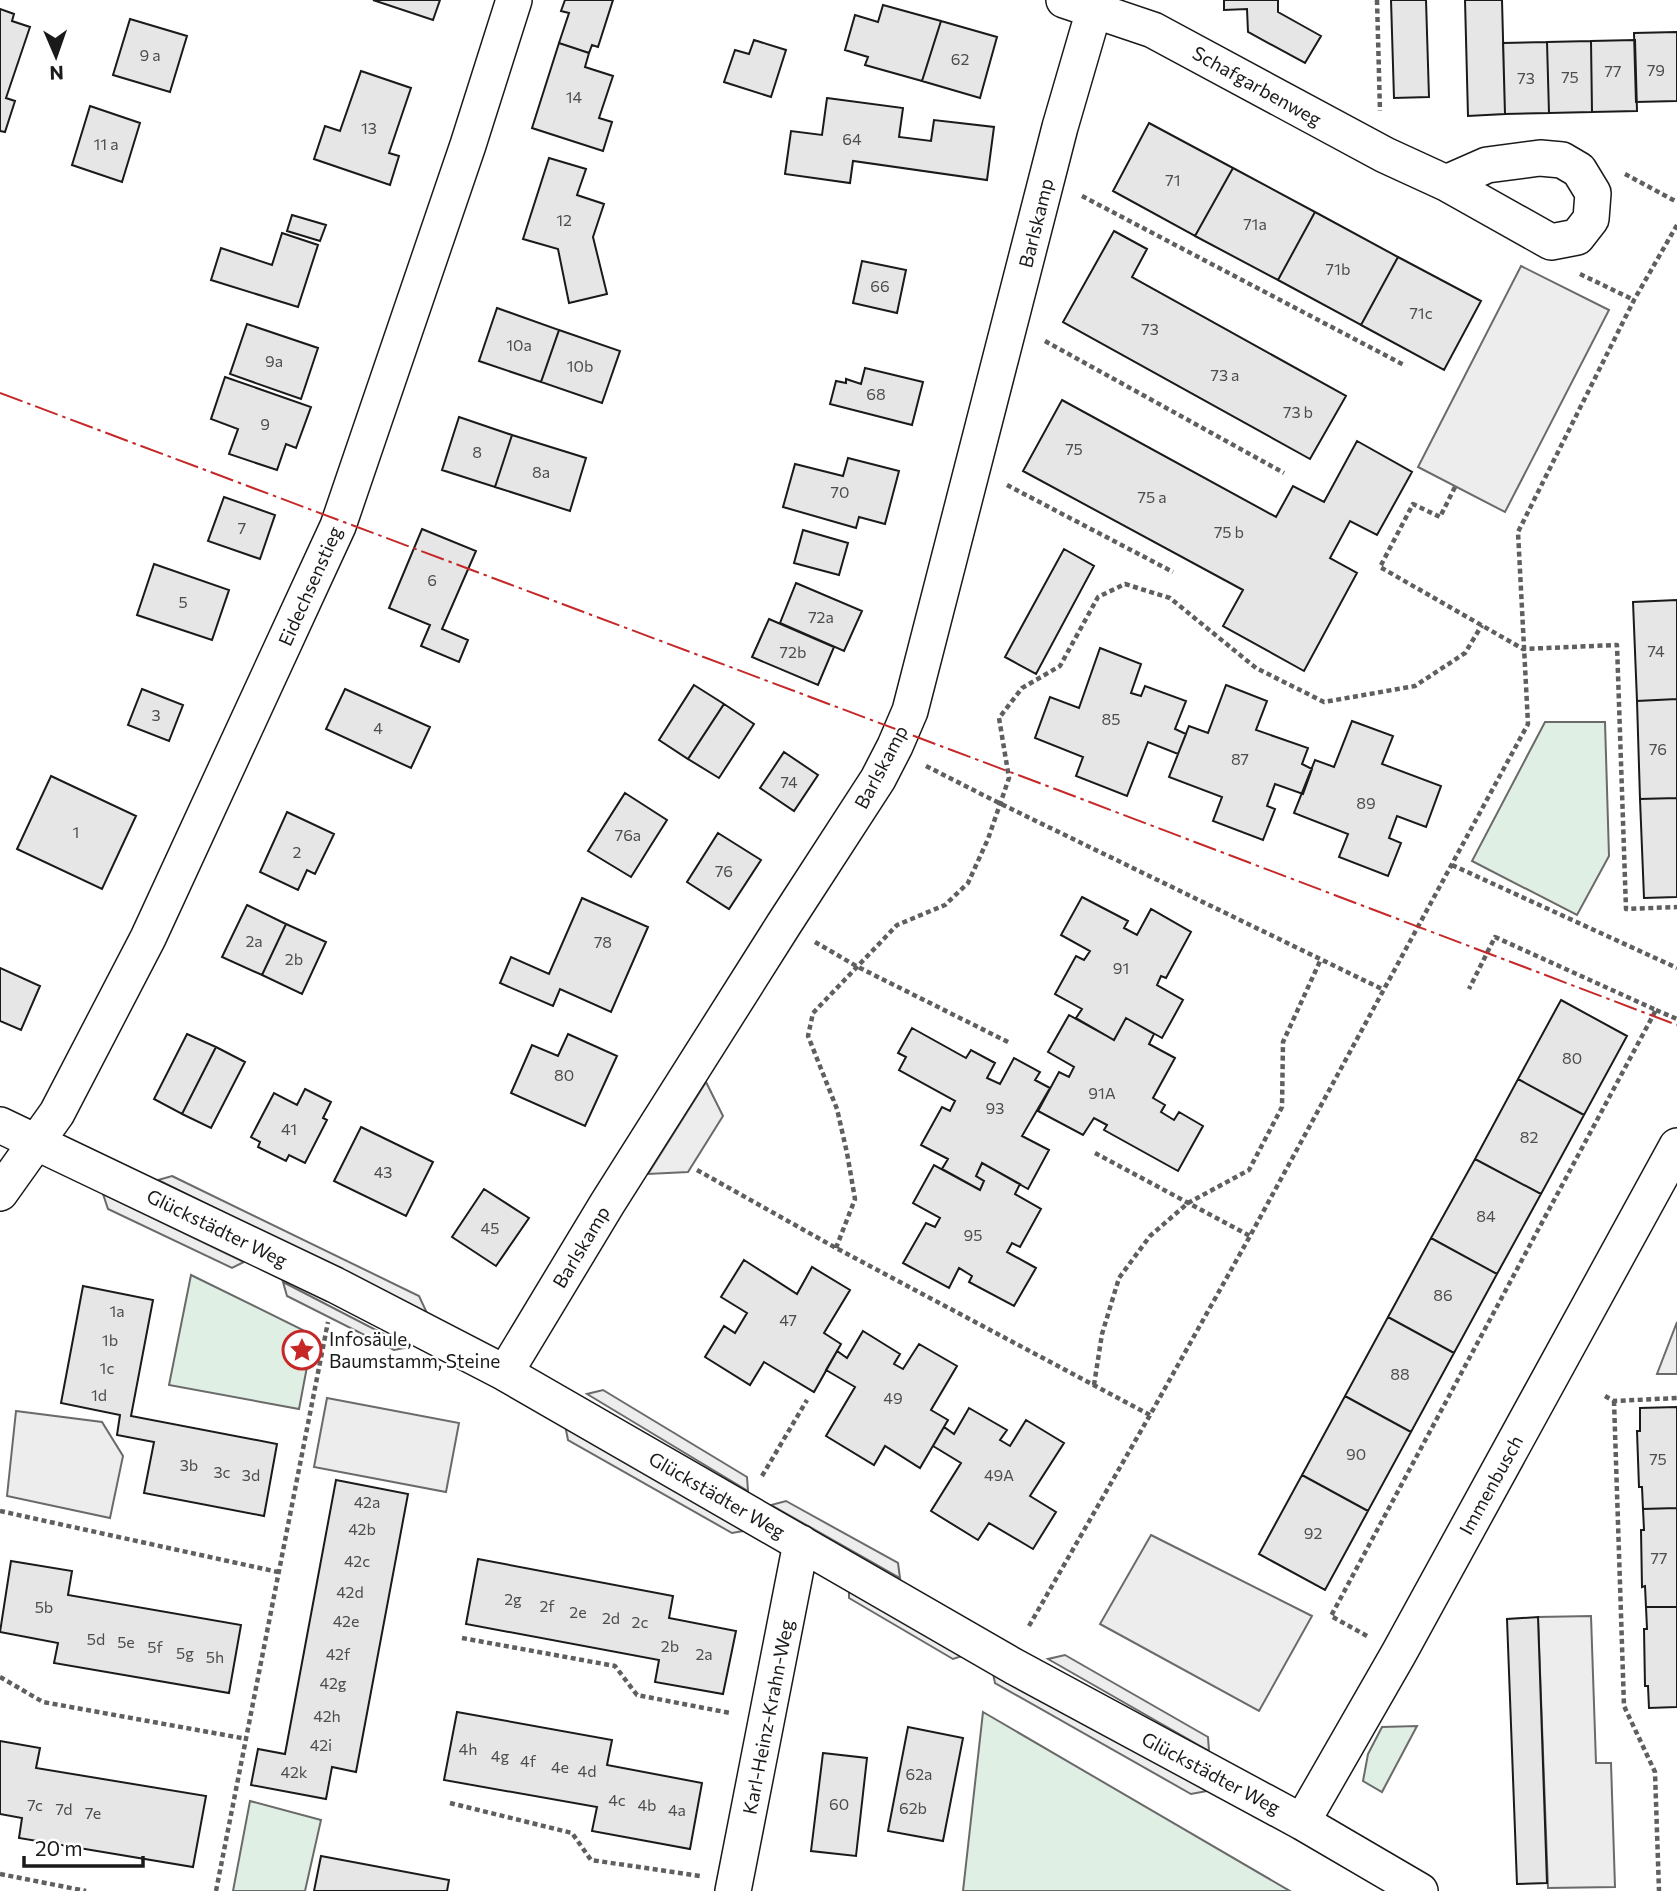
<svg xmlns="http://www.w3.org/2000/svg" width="1677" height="1891" font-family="Commissioner,sans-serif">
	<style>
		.green { fill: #e0efe3; stroke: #6a6a6a; stroke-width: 2 }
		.parking { fill: #ededed; stroke: #6a6a6a; stroke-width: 2 }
		.building { fill: #e6e6e6; stroke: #1a1a1a; stroke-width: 2 }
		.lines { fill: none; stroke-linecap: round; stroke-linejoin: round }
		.street-casing { stroke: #1a1a1a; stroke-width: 38 }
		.path { stroke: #5f5f5f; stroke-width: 4.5; stroke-dasharray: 5 3.5; stroke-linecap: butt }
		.street { stroke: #fff; stroke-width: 35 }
		.power { stroke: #c62828; stroke-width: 2; stroke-dasharray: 24 5 3.5 5; stroke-linecap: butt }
		.labels { text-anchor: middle; stroke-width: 5; stroke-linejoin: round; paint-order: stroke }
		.number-label { font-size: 16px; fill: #4d4d4d }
		.street-label { font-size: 19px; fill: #1a1a1a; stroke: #fff }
		.poi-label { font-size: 19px; fill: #1a1a1a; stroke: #fff; text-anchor: start }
	</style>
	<rect width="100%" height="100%" fill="#fff"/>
	<path class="green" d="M1545,722H1605L1609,856L1577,915L1472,861Z
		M191,1275L313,1335L299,1409L169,1385Z
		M983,1712L1290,1891H963Z
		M1417,1726L1382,1792L1363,1781L1368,1754L1382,1727Z
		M250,1801L321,1820L305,1891H233Z"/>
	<path class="parking" d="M1521,266L1609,310L1505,512L1418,467Z
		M706,1082L723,1116L688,1172L648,1174Z
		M172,1176L419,1296L427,1313L158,1180Z
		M103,1194L244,1262L232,1268L108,1209Z
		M283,1282L409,1347L394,1350L287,1296Z
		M1677,1322V1374H1657Z
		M603,1390L747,1477L748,1491L587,1394Z
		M327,1398L459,1423L446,1492L314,1467Z
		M16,1411L102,1422L123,1456L110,1518L7,1496Z
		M565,1425L749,1530L732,1533L568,1440Z
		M786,1501L898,1563L900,1578L771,1505Z
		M1151,1535L1312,1616L1259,1711L1100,1624Z
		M849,1586L968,1654L953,1659L849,1598Z
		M1591,1616L1596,1763H1611L1615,1887L1548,1888L1538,1617Z
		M1065,1655L1208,1737L1209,1751L1048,1659Z
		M992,1668L1207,1791L1191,1794L995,1683Z"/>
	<path class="building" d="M373,0H440L433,20Z
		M565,0H613L598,47L592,45L589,53L559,43L569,13L561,11Z
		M1224,0H1278V12L1321,36L1305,63L1248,32L1247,9L1224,10Z
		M1391,0H1426L1429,97L1394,98Z
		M1465,0H1502L1505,114L1468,116Z
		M883,5L941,21L922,81L865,65L868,57L845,50L855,15L878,22Z
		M0,9L14,14L12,21L30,27L6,98L15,101L5,132L0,131Z
		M130,19L187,36L170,92L113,75Z
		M941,21L997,37L980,98L922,81Z
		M1677,32V101L1636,102L1634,33Z
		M754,40L786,50L771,97L724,82L735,50L749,54Z
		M1635,40L1637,111L1592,112L1591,41Z
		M1591,41L1592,112L1549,113L1547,42Z
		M1547,42L1549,113L1505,114L1503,43Z
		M559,43L589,53L585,67L613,76L599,118L612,122L603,151L532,128Z
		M361,71L411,88L389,153L399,156L390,185L314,159L325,126L340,131Z
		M827,98L903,108L899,137L931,141L934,120L994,127L987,180L853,161L850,183L785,174L791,131L822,135Z
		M90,106L140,123L122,182L72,165Z
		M1149,123L1233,168L1195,236L1113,191Z
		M549,158L586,169L577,195L604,204L593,237L607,294L569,303L558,249L523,239Z
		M1233,168L1315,212L1278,280L1195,236Z
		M1315,212L1398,257L1361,325L1278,280Z
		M292,215L326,225L320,241L287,231Z
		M1114,231L1147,249L1132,277L1346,396L1310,459L1063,322Z
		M282,233L318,245L298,307L211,280L221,248L272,265Z
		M1398,257L1481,301L1444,370L1361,325Z
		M862,261L906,270L897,313L853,303Z
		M497,308L559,330L541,382L479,361Z
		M247,324L318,348L301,399L230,374Z
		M559,330L620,351L602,403L541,382Z
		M865,368L923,382L912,425L830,404L836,381L846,383V379L861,384Z
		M225,377L311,407L296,448L286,444L277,470L229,454L238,429L211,419Z
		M1062,400L1276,517L1293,486L1324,502L1357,441L1412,472L1377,535L1350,521L1330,558L1357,573L1304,671L1223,626L1243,590L1023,471Z
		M459,417L512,435L495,487L442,470Z
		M512,435L586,458L570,511L495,487Z
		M848,458L899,471L885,524L859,517L856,528L783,507L795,464L843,476Z
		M224,497L275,515L260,559L208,541Z
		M422,529L476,551L442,629L468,640L459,662L421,646L430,625L389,608Z
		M803,530L848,543L839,575L794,563Z
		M1064,549L1094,566L1036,674L1005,657Z
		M154,564L229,590L212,640L137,615Z
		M796,583L862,611L844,651L780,623Z
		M1677,600V699L1637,701L1633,602Z
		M769,619L834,647L818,685L752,657Z
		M1100,648L1141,664L1131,693L1141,696L1145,686L1186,701L1175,729L1186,734L1178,754L1148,742L1127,796L1076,776L1083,757L1035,738L1050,697L1079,708Z
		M694,685L724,704L688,759L659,740Z
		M1226,685L1267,701L1256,730L1308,748L1302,764L1312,769L1303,794L1275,784L1267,806L1275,809L1263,840L1213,821L1222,797L1169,777L1189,726L1208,733Z
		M142,689L183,705L169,741L128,725Z
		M345,689L430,727L411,768L326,729Z
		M1677,699V798L1640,799L1637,701Z
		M724,704L754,724L719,778L688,759Z
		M1352,721L1393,736L1382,764L1441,786L1426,827L1397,816L1389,838L1401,843L1388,876L1339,857L1348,834L1294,813L1315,760L1334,767Z
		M784,752L818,775L794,811L760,788Z
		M51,776L136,816L102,889L17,849Z
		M625,793L667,820L631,877L588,851Z
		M1677,798V897L1644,898L1640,799Z
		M287,812L334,834L315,874L307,870L298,890L260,872Z
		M718,833L761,860L729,909L687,882Z
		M1082,897L1128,921L1124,928L1137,935L1151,909L1191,932L1166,978L1161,976L1157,985L1183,1000L1162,1038L1126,1018L1114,1040L1076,1018L1082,1009L1055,994L1076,956L1084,960L1090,951L1061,935Z
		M582,898L648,927L611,1012L560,989L553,1006L500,983L511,957L549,974Z
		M247,905L286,924L262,975L222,957Z
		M286,924L326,942L302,994L262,975Z
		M0,968L40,986L21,1030L0,1021Z
		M1561,1000L1627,1036L1584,1115L1518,1079Z
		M1069,1015L1114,1040L1126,1018L1154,1034L1149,1044L1175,1058L1153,1098L1165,1105L1161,1112L1174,1120L1179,1112L1203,1126L1178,1171L1104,1130L1107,1125L1094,1118L1083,1135L1038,1111L1059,1072L1069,1077L1074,1067L1048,1052Z
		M912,1028L966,1058L971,1050L995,1063L987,1078L1000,1084L1014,1058L1040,1072L1035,1080L1050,1088L1022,1136L1049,1150L1028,1189L982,1163L976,1176L984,1181L980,1190L942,1169L948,1159L921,1145L942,1107L950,1111L955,1101L899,1070L906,1057L898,1053Z
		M187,1034L216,1047L182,1114L154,1099Z
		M568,1034L617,1056L585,1126L511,1093L532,1045L558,1056Z
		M216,1047L245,1062L211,1128L182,1114Z
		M1518,1079L1584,1115L1541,1194L1475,1159Z
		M305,1089L331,1102L323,1118L327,1120L305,1163L289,1155L286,1161L258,1147L260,1142L251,1137L274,1093L297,1105Z
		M361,1127L433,1162L406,1216L334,1181Z
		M1475,1159L1541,1194L1497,1274L1431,1238Z
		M982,1163L1020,1184L1015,1194L1041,1209L1020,1247L1012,1243L1007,1252L1036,1268L1014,1306L969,1282L972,1276L959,1268L949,1288L903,1263L926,1223L935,1227L940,1218L913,1203L934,1165L980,1190L984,1181L976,1176Z
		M484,1189L529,1218L496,1266L452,1237Z
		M1431,1238L1497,1274L1454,1353L1388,1317Z
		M744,1260L797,1294L812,1267L850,1290L824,1333L841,1344L814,1392L764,1362L750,1385L705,1357L724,1326L735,1333L747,1313L721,1297Z
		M83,1286L153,1300L131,1416L277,1444L264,1516L144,1493L154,1442L117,1435L120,1415L61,1403Z
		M1388,1317L1454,1353L1411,1432L1345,1396Z
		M863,1331L900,1354L894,1364L903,1369L919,1344L957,1366L931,1410L948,1420L920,1468L885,1446L874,1465L826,1436L855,1387L826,1370L837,1351L847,1358Z
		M1345,1396L1411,1432L1368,1511L1302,1475Z
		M1677,1407V1508L1643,1509L1642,1487H1639L1637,1431H1640V1408Z
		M969,1408L1007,1430L1000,1440L1010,1446L1026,1420L1064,1443L1030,1496L1056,1512L1033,1549L989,1523L978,1540L931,1511L961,1463L933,1446L944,1427L954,1434Z
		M1302,1475L1368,1511L1325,1590L1259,1554Z
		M336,1480L408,1494L356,1772L332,1767L326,1799L251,1785L258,1749L285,1754Z
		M1677,1508V1607H1646L1645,1586L1642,1587L1641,1530H1644L1643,1509Z
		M478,1559L673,1596L669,1618L736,1631L723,1694L655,1682L659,1660L466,1624Z
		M11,1561L72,1571L68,1595L241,1625L229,1693L54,1663L58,1643L0,1632Z
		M1646,1607H1677V1707L1649,1708L1648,1686H1645L1644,1629H1647Z
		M1538,1617L1547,1883L1517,1884L1507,1619Z
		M457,1712L612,1740L607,1765L702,1783L690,1849L592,1831L597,1807L444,1780Z
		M908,1727L963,1738L943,1841L888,1831Z
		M0,1741L40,1748L36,1768L206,1796L193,1867L19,1838L22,1818L0,1814Z
		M823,1753L867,1758L856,1856L811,1851Z
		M321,1856L449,1880L447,1891H314Z"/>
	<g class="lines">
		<defs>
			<path id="street" d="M1064,0L1153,30L1385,155L1446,183L1551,242L1577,237L1591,219L1593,193L1579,170L1562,160L1540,158L1487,165L1446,183
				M0,1125L335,1285L505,1373L1015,1667L1302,1822L1420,1891
				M0,1193L57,1113L148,938L338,526L468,145L514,0
				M505,1373L607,1204L784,924L878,779L895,746L910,711L1060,127L1097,0
				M1302,1822L1399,1653L1677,1146
				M733,1891L801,1543"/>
		</defs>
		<use href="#street" class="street-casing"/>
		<path class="path" d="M1377,0L1380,111
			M1625,174L1677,202
			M1082,196L1404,365
			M1580,274L1634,300
			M1045,341L1284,473
			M1007,485L1173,572
			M1455,487L1440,517L1413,504L1380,567L1523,649L1617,645L1626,909L1677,907
			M926,766L999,803L1384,990
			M1452,865L1677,968
			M815,942L858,967L1010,1043
			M1656,1010L1677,1019
			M1095,1153L1250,1236
			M697,1170L836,1248L1150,1415
			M836,1248L855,1199L847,1153L837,1109L808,1036L813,1013L897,925L945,905L968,883L988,839L1009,778L999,718L1022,688L1060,666L1098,597L1125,584L1170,598L1256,668L1324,702L1415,686L1465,653L1482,625
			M1094,1385L1102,1334L1119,1278L1150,1236L1188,1203L1249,1170L1282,1107L1283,1042L1321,959
			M1605,1396L1614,1401L1677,1398
			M1614,1401L1624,1706L1655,1772L1659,1891
			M762,1476L807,1400
			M0,1511L278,1572
			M1029,1626L1150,1415L1250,1236L1528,724L1518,532L1634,300L1677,225
			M1367,1636L1331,1616L1656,1010L1495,937L1469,989
			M462,1638L615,1666L637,1695L730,1713
			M0,1677L43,1702L247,1739
			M450,1803L572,1833L591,1860L700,1876
			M0,1874L86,1891
			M216,1891L328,1322"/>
		<use href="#street" class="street"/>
		<path class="power" d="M0,393L1050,787L1677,1025"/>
	</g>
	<defs>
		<symbol id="sight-ring" viewBox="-11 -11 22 22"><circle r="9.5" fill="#fff" stroke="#c62828" stroke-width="1.5"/><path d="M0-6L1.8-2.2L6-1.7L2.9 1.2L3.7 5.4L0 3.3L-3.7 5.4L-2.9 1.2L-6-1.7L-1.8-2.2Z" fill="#c62828"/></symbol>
	</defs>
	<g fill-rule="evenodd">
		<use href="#sight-ring" x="280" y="1328" width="44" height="44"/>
	</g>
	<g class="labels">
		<g class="number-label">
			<text x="150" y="61">9 a</text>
			<text x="960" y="65">62</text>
			<text x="1656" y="76">79</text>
			<text x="1613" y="77">77</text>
			<text x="1570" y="83">75</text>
			<text x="1526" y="84">73</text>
			<text x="574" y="103">14</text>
			<text x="369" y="134">13</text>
			<text x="852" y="145">64</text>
			<text x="106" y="150">11 a</text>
			<text x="1173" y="186">71</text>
			<text x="564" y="226">12</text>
			<text x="1255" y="230">71a</text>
			<text x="1338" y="275">71b</text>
			<text x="880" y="292">66</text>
			<text x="1421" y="319">71c</text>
			<text x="1150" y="335">73</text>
			<text x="519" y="351">10a</text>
			<text x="274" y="367">9a</text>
			<text x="580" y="372">10b</text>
			<text x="1225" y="381">73 a</text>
			<text x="876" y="400">68</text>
			<text x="1298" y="418">73 b</text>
			<text x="265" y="430">9</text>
			<text x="1074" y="455">75</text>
			<text x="477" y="458">8</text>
			<text x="541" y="478">8a</text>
			<text x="840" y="498">70</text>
			<text x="1152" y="503">75 a</text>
			<text x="242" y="534">7</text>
			<text x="1229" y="538">75 b</text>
			<text x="432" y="586">6</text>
			<text x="183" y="608">5</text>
			<text x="821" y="623">72a</text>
			<text x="1656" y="657">74</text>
			<text x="793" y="658">72b</text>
			<text x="156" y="721">3</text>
			<text x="1111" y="725">85</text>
			<text x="378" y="734">4</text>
			<text x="1658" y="755">76</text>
			<text x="1240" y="765">87</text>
			<text x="789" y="788">74</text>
			<text x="1366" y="809">89</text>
			<text x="76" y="838">1</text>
			<text x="628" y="841">76a</text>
			<text x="297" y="858">2</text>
			<text x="724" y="877">76</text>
			<text x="254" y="947">2a</text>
			<text x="603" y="948">78</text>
			<text x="294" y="965">2b</text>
			<text x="1121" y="974">91</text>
			<text x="1572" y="1064">80</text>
			<text x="564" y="1081">80</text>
			<text x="1102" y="1099">91A</text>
			<text x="995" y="1114">93</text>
			<text x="289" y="1135">41</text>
			<text x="1529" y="1143">82</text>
			<text x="383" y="1178">43</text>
			<text x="1486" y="1222">84</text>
			<text x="490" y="1234">45</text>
			<text x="973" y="1241">95</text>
			<text x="1443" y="1301">86</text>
			<text x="117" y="1317">1a</text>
			<text x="788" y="1326">47</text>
			<text x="110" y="1346">1b</text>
			<text x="107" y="1374">1c</text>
			<text x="1400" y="1380">88</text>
			<text x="99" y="1401">1d</text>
			<text x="893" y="1404">49</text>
			<text x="1356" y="1460">90</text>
			<text x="1658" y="1465">75</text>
			<text x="189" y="1471">3b</text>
			<text x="222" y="1478">3c</text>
			<text x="251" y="1481">3d</text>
			<text x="999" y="1481">49A</text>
			<text x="367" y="1508">42a</text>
			<text x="362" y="1535">42b</text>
			<text x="1313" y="1539">92</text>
			<text x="1659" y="1564">77</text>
			<text x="357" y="1567">42c</text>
			<text x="350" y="1598">42d</text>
			<text x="513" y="1605">2g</text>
			<text x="547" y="1612">2f</text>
			<text x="44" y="1613">5b</text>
			<text x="578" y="1618">2e</text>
			<text x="611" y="1624">2d</text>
			<text x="346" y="1627">42e</text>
			<text x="640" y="1628">2c</text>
			<text x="96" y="1645">5d</text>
			<text x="126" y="1648">5e</text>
			<text x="670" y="1652">2b</text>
			<text x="155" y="1653">5f</text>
			<text x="185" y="1659">5g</text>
			<text x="338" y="1660">42f</text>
			<text x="704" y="1660">2a</text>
			<text x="215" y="1663">5h</text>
			<text x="333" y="1689">42g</text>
			<text x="327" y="1722">42h</text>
			<text x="321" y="1751">42i</text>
			<text x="468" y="1755">4h</text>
			<text x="500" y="1762">4g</text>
			<text x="528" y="1767">4f</text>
			<text x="560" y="1773">4e</text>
			<text x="587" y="1777">4d</text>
			<text x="294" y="1778">42k</text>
			<text x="919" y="1780">62a</text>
			<text x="617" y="1806">4c</text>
			<text x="839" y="1810">60</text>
			<text x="35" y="1811">7c</text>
			<text x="647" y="1811">4b</text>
			<text x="913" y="1814">62b</text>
			<text x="64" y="1815">7d</text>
			<text x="677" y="1816">4a</text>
			<text x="93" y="1819">7e</text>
		</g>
		<g class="street-label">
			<text transform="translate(1257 86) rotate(29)" y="7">Schafgarbenweg</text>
			<text transform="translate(1036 223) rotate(-76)" y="7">Barlskamp</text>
			<text transform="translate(310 586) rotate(-66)" y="7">Eidechsenstieg</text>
			<text transform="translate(881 767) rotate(-62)" y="7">Barlskamp</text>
			<text transform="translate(217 1228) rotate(26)" y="7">Glückstädter Weg</text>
			<text transform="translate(581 1247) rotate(-59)" y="7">Barlskamp</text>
			<text transform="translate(1491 1485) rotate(-61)" y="7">Immenbusch</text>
			<text transform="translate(717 1495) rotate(30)" y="7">Glückstädter Weg</text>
			<text transform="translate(768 1717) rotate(-79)" y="7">Karl-Heinz-Krahn-Weg</text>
			<text transform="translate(1211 1773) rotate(28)" y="7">Glückstädter Weg</text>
		</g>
		<g class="poi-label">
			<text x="329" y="1346">Infosäule,<tspan x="329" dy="22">Baumstamm, Steine</tspan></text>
		</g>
	</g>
	<g transform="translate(56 56) rotate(178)" stroke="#ffffff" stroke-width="5" paint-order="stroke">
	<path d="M0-5L12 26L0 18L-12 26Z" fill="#1a1a1a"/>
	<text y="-10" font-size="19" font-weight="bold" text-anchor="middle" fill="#1a1a1a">N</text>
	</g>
	<path d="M24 1856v10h119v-10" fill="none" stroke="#1a1a1a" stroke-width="3.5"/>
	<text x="35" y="1856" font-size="21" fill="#1a1a1a" stroke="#ffffff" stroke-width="5" paint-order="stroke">20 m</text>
</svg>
